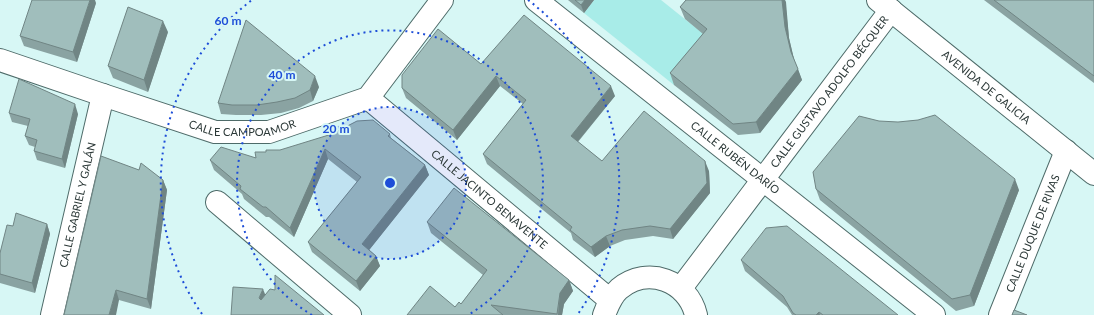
<svg xmlns="http://www.w3.org/2000/svg" width="1094" height="315" font-family="Lato,sans-serif">
	<style>
		.green { fill: #a8ece8 }
		.lines { fill: none; stroke-linecap: round; stroke-linejoin: round }
		.minor-casing { stroke: #4e6b69; stroke-width: 24 }
		.secondary-casing { stroke: #4e6b69; stroke-width: 24 }
		.minor { stroke: #fff; stroke-width: 22 }
		.secondary { stroke: #fff; stroke-width: 22 }
		.wall { fill: #8aa3a2 }
		.shaded-wall { fill: #708584 }
		.building { fill: #a0bebc; stroke: #708584 }
		.ring { fill: none; stroke: #1d4ed8; stroke-width: 2; stroke-dasharray: 2 4 }
		.labels { text-anchor: middle; stroke-width: 4; stroke-linejoin: round; paint-order: stroke }
		.street-label { font-size: 11px; fill: #2c3938; stroke: #d7f7f5 }
		.centre { fill: #1d4ed8; stroke: #d7f7f5; stroke-width: 2 }
		.ring-label { font-size: 12px; text-anchor: middle; font-weight: bold; fill: #1d4ed8; stroke: #d7f7f5; stroke-width: 4; stroke-linejoin: round; paint-order: stroke }
	</style>
	<rect width="100%" height="100%" fill="#d7f7f5"/>
	<path class="green" d="M594,0H661L711,40L674,85L584,13Z"/>
	<g class="lines">
		<defs>
			<g id="minor">
				<path id="s1" d="M536,0L934,315"/>
				<path id="s2" d="M0,60L103,95L215,132H269L368,98L442,0"/>
				<path id="s3" d="M368,98L610,300"/>
				<path d="M217,202L350,315"/>
				<path id="s4" d="M681,288L891,10"/>
				<path id="s5" d="M52,315L103,95"/>
				<path d="M604,315C608,305 611,296 619,289C648,265 688,281 696,315"/>
				<path id="s6" d="M1000,315L1066,151"/>
			</g>
			<g id="secondary">
				<path id="s7" d="M878,0L1094,174"/>
			</g>
		</defs>
		<use href="#minor" class="minor-casing"/>
		<use href="#secondary" class="secondary-casing"/>
		<use href="#minor" class="minor"/>
		<use href="#secondary" class="secondary"/>
	</g>
	<path class="wall" d="M568,0H594L584,13Z
		M686,0H785L789,38L794,60L802,80L760,133L738,135L674,85L670,73L703,34L685,19L680,7Z
		M984,0H1094V83Z
		M96,3L77,62L24,46L20,36Z
		M168,32L148,92L113,78L108,66Z
		M481,64L615,96L578,142L602,161L709,171L710,193L673,239L653,236L625,240L610,246L595,257L573,240L571,233L487,164L483,154L523,104L500,86L457,140L406,98L402,88Z
		M319,87L313,101L299,108L281,113L261,115H236L221,114L218,103Z
		M9,113L78,114L65,168L37,160L34,151L35,147L29,145L25,136L28,126L12,122Z
		M390,134L391,138L425,165L429,175L369,250L376,256L380,266L360,291L312,252L308,242L357,182L328,159L294,237L269,217H266L244,199L242,194L214,170L210,160L256,158L266,152Z
		M163,180L167,190L151,309L119,300L64,315Z
		M816,189L1019,190L974,306L956,311L820,200Z
		M427,222L569,280L573,291L564,304L562,315H407L455,307L461,304L483,275L431,233Z
		M47,224L50,234L35,293L0,283V253L13,226Z
		M741,260L898,315H792L787,307L745,271Z"/>
	<path class="shaded-wall" d="M90,0H95L96,3L77,62L73,52Z
		M585,0H594L584,13L581,5Z
		M782,0H785L786,2L789,38L795,63L791,52L785,27Z
		M163,21L168,32L148,92L144,80Z
		M798,69L802,80L760,133L756,122Z
		M315,76L319,87L313,101L310,90Z
		M496,76L500,86L457,140L453,130Z
		M611,86L615,96L574,146L571,136Z
		M75,104L78,114L65,168L62,159Z
		M325,149L328,159L294,237L290,228Z
		M705,161L709,171L710,193L673,239L670,229Z
		M425,165L429,175L366,254L362,244Z
		M1015,179L1019,190L974,306L970,295Z
		M163,180L167,190L151,309L147,299Z
		M47,224L50,234L35,293L32,283Z
		M606,236L610,246L595,257L591,247Z
		M376,256L380,266L360,291L356,281Z
		M569,280L573,291L564,304L562,315H558L560,293Z
		M263,289L267,299L263,308L259,298Z
		M116,290L119,300L116,315H109Z
		M819,312L820,315H816Z"/>
	<path class="building" d="M32,0H90L73,52L20,36Z
		M575,0H585L581,5Z
		M686,0H782L785,27L791,52L798,69L756,122L733,124L670,73L707,29L680,7Z
		M994,0H1094V76Z
		M128,7L163,21L144,80L108,66Z
		M524,15L611,86L571,136L602,161L644,111L705,161L707,183L670,229L650,226L622,230L606,236L591,247L570,230L572,227L483,154L526,100L496,76L453,130L402,88V75L438,29L481,64Z
		M246,20L315,76L310,90L295,98L277,102L257,105H232L218,103Z
		M19,79L75,104L62,159L34,151L37,140L25,136L30,119L9,113Z
		M935,115L1015,179L970,295L952,299L816,189L813,172L859,116L879,121L898,122L918,120Z
		M373,120L390,134L388,136L425,165L362,244L376,256L356,281L308,242L361,177L325,149L290,228L266,207H263L240,189L241,186L210,160L221,147L256,158L255,152H266V150H280L332,134L357,121Z
		M101,156L139,170L141,163L163,180L147,299L116,290L109,315H64Z
		M454,188L569,280L560,293L557,314L491,305L503,315H407L430,286L455,307L459,302L461,304L487,270L427,222Z
		M16,213L47,224L32,283L0,274V253L7,225L13,226Z
		M787,226L898,315H823L819,312L816,315H796L793,313L783,296L741,260L766,228Z
		M275,275L324,315H231L233,287L263,289L259,298L261,300L270,289L275,290Z
		M1014,310L1027,315H1012Z"/>
	<circle cx="390" cy="183" r="76" fill="#1d4ed8" fill-opacity=".12"/>
	<g class="ring">
		<circle cx="390" cy="183" r="76"/>
		<path d="M312 315A153 153 0 1 1 468 315"/>
		<path d="M202 314A229 229 0 0 1 252 0M528 0A229 229 0 0 1 578 314"/>
	</g>
	<g class="labels">
		<g class="street-label">
			<text dy="4" stroke="none"><textPath href="#s7" startOffset="139">AVENIDA DE GALICIA</textPath></text>
			<text dy="4" stroke="none"><textPath href="#s4" startOffset="246">CALLE GUSTAVO ADOLFO BÉCQUER</textPath></text>
			<text dy="4" stroke="none"><textPath href="#s2" startOffset="254">CALLE CAMPOAMOR</textPath></text>
			<text dy="4" stroke="none"><textPath href="#s1" startOffset="254">CALLE RUBÉN DARÍO</textPath></text>
			<text dy="4" stroke="none"><textPath href="#s3" startOffset="158">CALLE JACINTO BENAVENTE</textPath></text>
			<text dy="4" stroke="none"><textPath href="#s5" startOffset="113">CALLE GABRIEL Y GALÁN</textPath></text>
			<text dy="4" stroke="none"><textPath href="#s6" startOffset="88">CALLE DUQUE DE RIVAS</textPath></text>
		</g>
	</g>
	<circle cx="390" cy="183" r="6" class="centre"/>
	<g class="ring-label">
		<text x="228" y="25">60 m</text>
		<text x="282" y="79">40 m</text>
		<text x="336" y="133">20 m</text>
	</g>
</svg>
